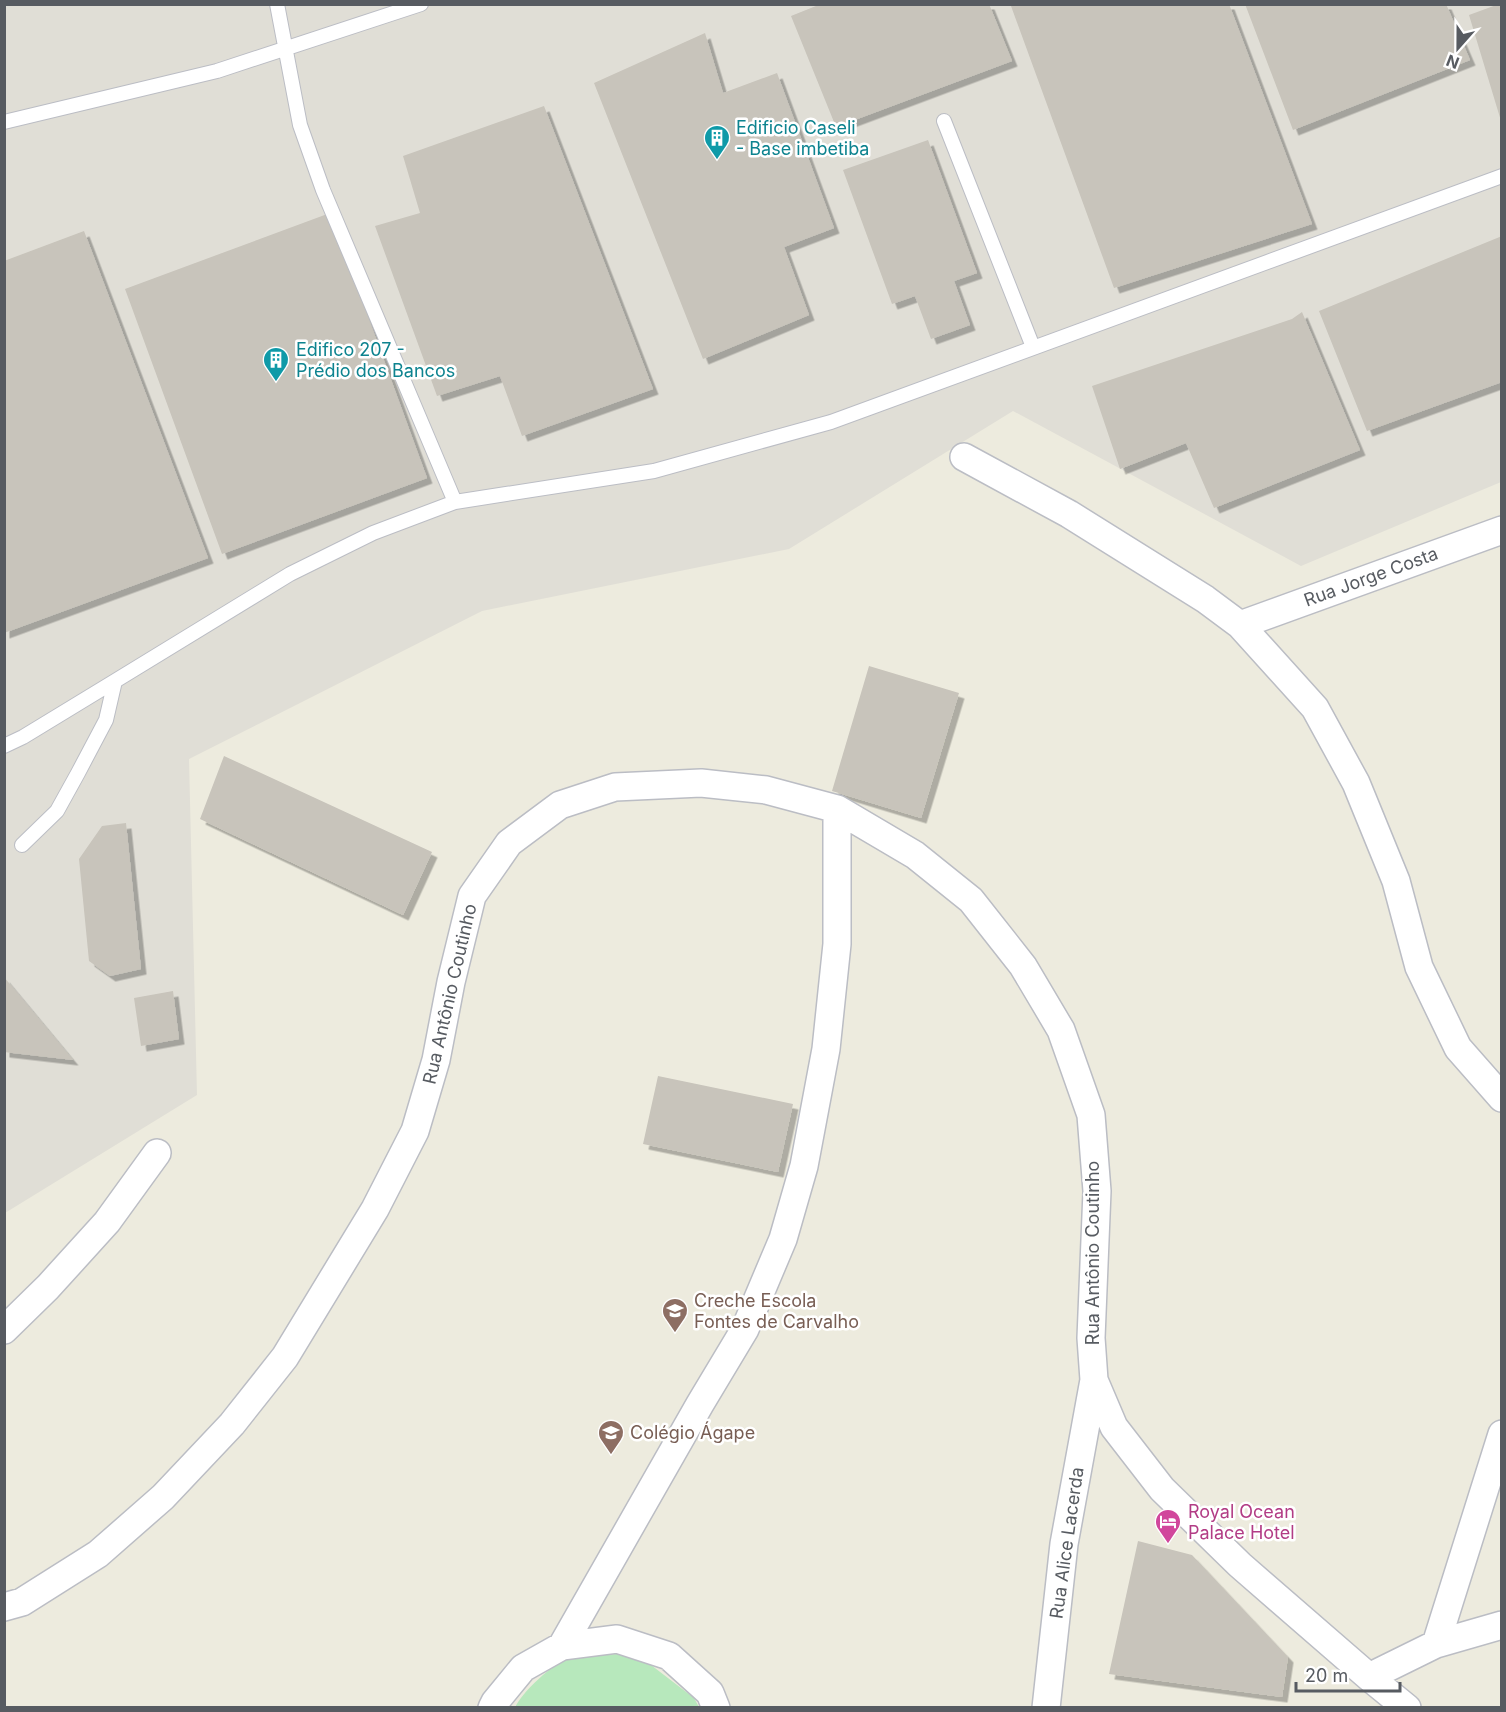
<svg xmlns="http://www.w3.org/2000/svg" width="1506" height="1712" font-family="Inter,sans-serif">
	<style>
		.industrial { fill: #e0ded6 }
		.green { fill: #b7e8bc }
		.building { fill: #c8c4bb; filter: url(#shadow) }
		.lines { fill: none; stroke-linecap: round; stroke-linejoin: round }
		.lane-casing { stroke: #bbbdc4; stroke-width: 16 }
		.street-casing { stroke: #bbbdc4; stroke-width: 30 }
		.lane { stroke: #fff; stroke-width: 14 }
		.street { stroke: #fff; stroke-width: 27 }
		.labels { text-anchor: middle; stroke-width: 5; stroke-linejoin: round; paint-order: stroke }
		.culture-label { font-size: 18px; fill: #0d838f; stroke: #fff; text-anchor: start }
		.street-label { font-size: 18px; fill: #575b61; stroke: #fff }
		.education-label { font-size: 18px; fill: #785e54; stroke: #fff; text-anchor: start }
		.hotel-label { font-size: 18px; fill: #b23c85; stroke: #fff; text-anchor: start }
	</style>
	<defs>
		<filter id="shadow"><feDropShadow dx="5.5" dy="5.5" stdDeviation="0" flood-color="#0004"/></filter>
	</defs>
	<rect width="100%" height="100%" fill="#edebde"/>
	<path class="industrial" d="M5,5H1501V482L1301,566L1013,411L789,549L482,611L189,759L197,1095L5,1213Z"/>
	<path class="green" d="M617,1654L651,1665L694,1698L699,1707L515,1708C520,1694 555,1661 570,1658C585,1655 601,1656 617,1654Z"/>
	<path class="building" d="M821,4H989L1012,61L836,127L791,16Z
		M1016,4H1229L1312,224L1114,288L1011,6Z
		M1245,4H1446L1470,60L1293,130Z
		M1499,4H1502L1501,121L1469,15Z
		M705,33L723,93L777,73L834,228L784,247L809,315L703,359L594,83Z
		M544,106L653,389L522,436L500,376L437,396L375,226L420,213L403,156Z
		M928,140L977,273L954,281L970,325L931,339L915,296L892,304L843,170Z
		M330,213L427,478L222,554L125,289Z
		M84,231L208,558L4,633V261Z
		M1502,236V382L1367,431L1319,311Z
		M1302,312L1360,450L1214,508L1186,443L1120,469L1092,386L1292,319Z
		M869,666L959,693L921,818L832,791Z
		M224,756L432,852L403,915L200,819Z
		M126,823L141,969L110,976L89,961L79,859L102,826Z
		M4,977L73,1060L4,1052Z
		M173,991L179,1039L141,1046L134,998Z
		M658,1076L793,1104L778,1172L643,1144Z
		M1138,1541L1192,1555L1288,1657L1282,1697L1109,1674Z"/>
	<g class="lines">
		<defs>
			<path id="lane" d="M277,4L300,125L323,190L455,502
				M944,121L1033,347
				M4,122L217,71L421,4
				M4,746L23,737L115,681
				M22,845L57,811L78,773L106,720L115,681L290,574L373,533L455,502L654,471L831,422L1502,176"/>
			<path id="street" d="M964,457L1069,514L1205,599L1240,625L1315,708L1356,783L1396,881L1419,967L1458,1048L1502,1098
				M1240,625L1502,530
				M4,1330L48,1287L107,1222L157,1153
				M4,1607L22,1602L98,1554L163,1497L232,1424L285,1357L375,1209L415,1131L436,1060L451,982L472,896L509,843L560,805L615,787L701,783L766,790L837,809L915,855L971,900L1023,966L1061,1030L1091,1115L1097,1191L1091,1338L1094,1380L1114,1427L1162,1489L1240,1565L1369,1677L1407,1708
				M1436,1644L1502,1434
				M562,1646L700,1404L745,1329L783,1239L804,1166L826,1049L837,944V809
				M1369,1677L1436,1644L1502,1625
				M492,1708L495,1702L523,1668L562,1646L617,1639L669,1656L710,1693L716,1708
				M1046,1708L1064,1544L1094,1380"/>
		</defs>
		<use href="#lane" class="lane-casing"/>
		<use href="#street" class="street-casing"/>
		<use href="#lane" class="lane"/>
		<use href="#street" class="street"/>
	</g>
	<defs>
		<symbol id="building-pin" viewBox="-11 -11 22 30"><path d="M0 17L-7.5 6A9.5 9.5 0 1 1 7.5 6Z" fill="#0f9aa8" stroke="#fff"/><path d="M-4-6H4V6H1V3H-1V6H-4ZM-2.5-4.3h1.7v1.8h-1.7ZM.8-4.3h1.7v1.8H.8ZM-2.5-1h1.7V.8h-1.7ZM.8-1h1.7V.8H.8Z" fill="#fff"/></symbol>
		<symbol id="school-pin" viewBox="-11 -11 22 30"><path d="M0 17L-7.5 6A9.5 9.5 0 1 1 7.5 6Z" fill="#8d6e63" stroke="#fff"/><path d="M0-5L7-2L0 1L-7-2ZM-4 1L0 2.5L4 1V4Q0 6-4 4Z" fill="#fff"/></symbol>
		<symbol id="hotel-pin" viewBox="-11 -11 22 30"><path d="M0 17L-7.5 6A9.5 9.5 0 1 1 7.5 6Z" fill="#d1479c" stroke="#fff"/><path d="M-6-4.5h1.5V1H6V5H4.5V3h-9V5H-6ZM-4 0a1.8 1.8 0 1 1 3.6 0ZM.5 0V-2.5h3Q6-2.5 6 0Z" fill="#fff"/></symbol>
	</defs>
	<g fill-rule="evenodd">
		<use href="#building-pin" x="702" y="123" width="30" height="40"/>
		<use href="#building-pin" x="261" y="345" width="30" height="40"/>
		<use href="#school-pin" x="660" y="1296" width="30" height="40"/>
		<use href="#school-pin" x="596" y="1418" width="30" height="40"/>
		<use href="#hotel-pin" x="1153" y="1507" width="30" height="40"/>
	</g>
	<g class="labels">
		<g class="culture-label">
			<text x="736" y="134">Edificio Caseli<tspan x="736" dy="21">- Base imbetiba</tspan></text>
			<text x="296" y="356">Edifico 207 -<tspan x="296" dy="21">Prédio dos Bancos</tspan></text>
		</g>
		<g class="street-label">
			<text transform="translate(1371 577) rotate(-20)" y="6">Rua Jorge Costa</text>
			<text transform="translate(450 994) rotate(-77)" y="6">Rua Antônio Coutinho</text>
			<text transform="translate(1093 1253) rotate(-90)" y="6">Rua Antônio Coutinho</text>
			<text transform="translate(1067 1543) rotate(-82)" y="6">Rua Alice Lacerda</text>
		</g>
		<g class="education-label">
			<text x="694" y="1307">Creche Escola<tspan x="694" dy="21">Fontes de Carvalho</tspan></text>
			<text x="630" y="1439">Colégio Ágape</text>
		</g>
		<g class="hotel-label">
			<text x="1188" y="1518">Royal Ocean<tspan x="1188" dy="21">Palace Hotel</tspan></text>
		</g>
	</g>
	<rect width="1506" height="1712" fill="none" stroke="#575b61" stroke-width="12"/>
	<g transform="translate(1458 48) rotate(201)" stroke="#ffffff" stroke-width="4.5" paint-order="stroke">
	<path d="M0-4.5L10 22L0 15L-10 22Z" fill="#575b61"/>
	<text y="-9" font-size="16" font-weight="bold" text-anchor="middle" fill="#575b61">N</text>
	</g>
	<path d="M1296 1682v9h104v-9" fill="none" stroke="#575b61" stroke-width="3"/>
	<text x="1305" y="1682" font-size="18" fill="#575b61" stroke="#ffffff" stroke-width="4.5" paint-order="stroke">20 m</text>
</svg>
